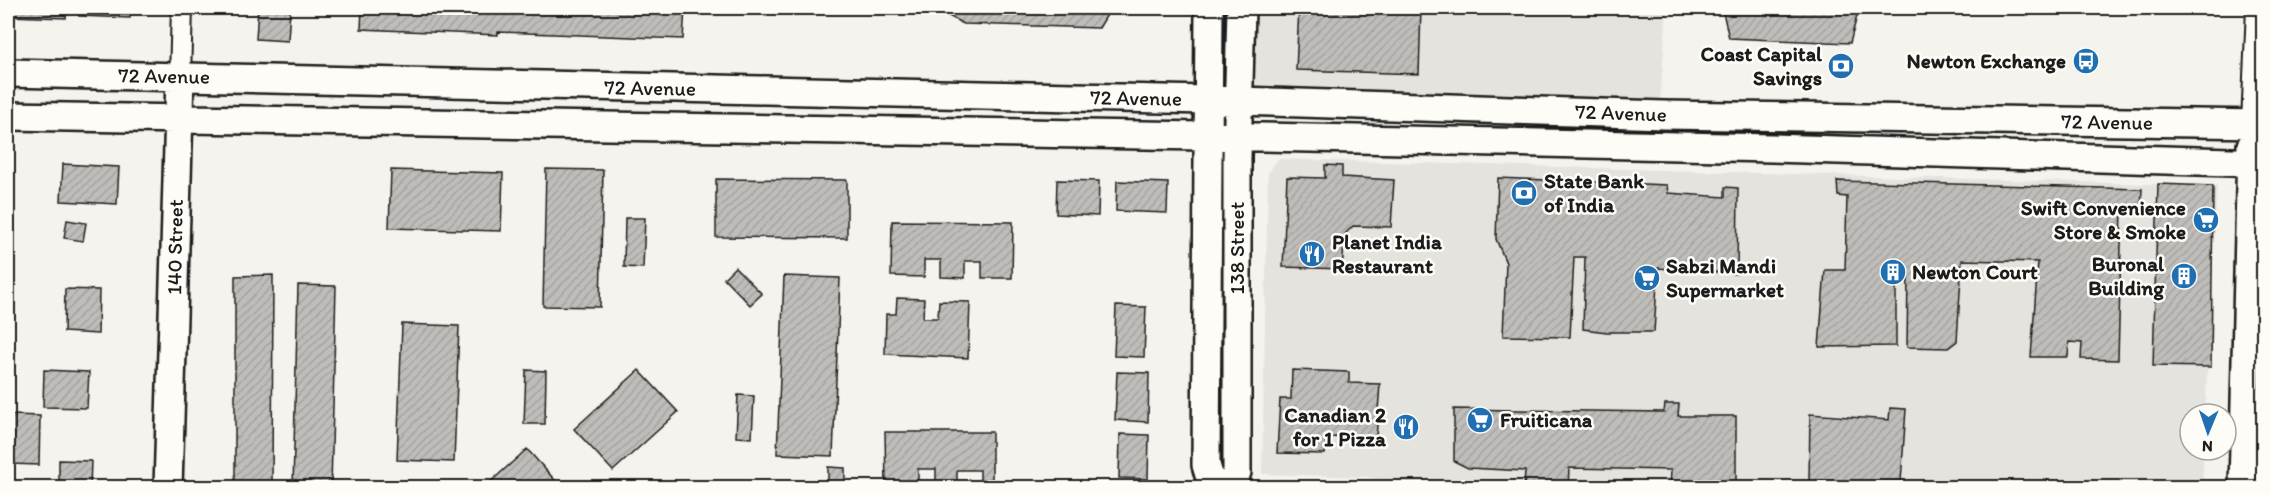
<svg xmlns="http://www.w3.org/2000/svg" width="2271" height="495" font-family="Itim,sans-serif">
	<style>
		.built { fill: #e4e3de }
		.building { fill: url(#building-hatch); stroke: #1c1c1c; stroke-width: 1.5 }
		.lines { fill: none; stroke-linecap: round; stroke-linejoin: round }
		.street-casing { stroke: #1c1c1c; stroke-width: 24 }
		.secondary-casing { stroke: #1c1c1c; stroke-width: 32 }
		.street { stroke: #fdfcf7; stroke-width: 20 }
		.secondary { stroke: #fdfcf7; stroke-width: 27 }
		.labels { text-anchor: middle; stroke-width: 5; stroke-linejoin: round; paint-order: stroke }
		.poi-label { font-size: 21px; font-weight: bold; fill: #1c1c1c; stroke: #fdfcf7; text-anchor: end }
		.street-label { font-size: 21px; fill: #1c1c1c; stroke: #fdfcf7 }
	</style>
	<defs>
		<pattern id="building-hatch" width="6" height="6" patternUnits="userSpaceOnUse" patternTransform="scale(1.5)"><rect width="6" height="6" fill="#bebdba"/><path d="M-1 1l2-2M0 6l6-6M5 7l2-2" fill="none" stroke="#a3a29f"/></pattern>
	</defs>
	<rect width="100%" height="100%" fill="#f4f3ee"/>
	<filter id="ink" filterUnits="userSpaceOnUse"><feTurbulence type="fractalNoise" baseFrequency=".0167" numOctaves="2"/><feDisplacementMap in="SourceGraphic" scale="12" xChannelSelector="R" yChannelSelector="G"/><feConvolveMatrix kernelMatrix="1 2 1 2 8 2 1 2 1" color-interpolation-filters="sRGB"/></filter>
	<g filter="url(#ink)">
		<path class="built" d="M1255,8H1667L1660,102L1251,97Z
			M1278,159L2217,186L2205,414H2190V450H2204L2202,487L1422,488L1367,477L1262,474L1268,173Z"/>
		<path class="building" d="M8,8H67L66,18L8,16Z
			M79,8H131L130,18L79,16Z
			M258,8H290L288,41L256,39Z
			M362,8H685L683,39L498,32V35L361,29Z
			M947,8H1111L1099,28L963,24L947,15Z
			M1299,8H1421L1419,74L1296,70Z
			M1722,8H1859L1850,43L1729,38Z
			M63,164L119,167L117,204L61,201Z
			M1325,165L1342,166V177L1394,180L1391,227L1353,226L1345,234L1342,269L1283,267L1287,177L1325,178Z
			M546,169L603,170L600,307L543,306Z
			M391,170L503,173L501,231L389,228Z
			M1498,178L1667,185L1668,193L1725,197V187L1738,188L1737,274L1658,268L1654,332H1607L1583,329L1585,257H1574L1570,337L1503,336L1506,263L1496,239Z
			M716,179L847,180V238L716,237Z
			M1057,180L1099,181L1098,216L1056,214Z
			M1117,181L1168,183L1167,213L1116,211Z
			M1837,181L2142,189L2141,209L2122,208L2118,360L2081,359L2082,343L2069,342L2068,357H2031L2038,262L1962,260L1957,341L1948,348L1907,347L1908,273L1896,274V346L1819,347L1825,270H1845L1847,197L1838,196Z
			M2158,184L2213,186L2211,367L2153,366Z
			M625,218H645L643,268L624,267Z
			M67,220L86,223L83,241L64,238Z
			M892,221L1013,222L1012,278H982V261H965V278L941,277V260H924V277L891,276Z
			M735,267L762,294L750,305L724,278Z
			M273,275L272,488H235V276Z
			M784,276L840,278L833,456L777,454Z
			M298,285L336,286L331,488H293Z
			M65,289L99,290L98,334L64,332Z
			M897,298L924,299L923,318H938L939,301L970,302L968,358L885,354L886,314H896Z
			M1116,306L1146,307L1144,357L1114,356Z
			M402,324L459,326L454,462L397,460Z
			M44,370L89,372L87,408L43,407Z
			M526,370L546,371L545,424H524Z
			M639,370L678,412L613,471L574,429Z
			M1292,370L1349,372V383L1380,384L1376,438L1326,437L1325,454L1277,453L1280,399H1291Z
			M1117,372L1149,373L1148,422L1115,420Z
			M738,395L754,396L752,438L736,437Z
			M1665,404H1679L1678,416H1736V488H1670L1671,470L1569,468L1568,488H1524L1525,471L1468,468L1454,461V409L1664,412Z
			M1890,408L1906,409L1901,482L1809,481L1810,414L1889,420Z
			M12,415L40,416L39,465L10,464Z
			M885,432H992V488H980V470H957V487H936V469H918V486H886Z
			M1120,434L1149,435L1148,479L1119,478Z
			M527,449L562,488H489L487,485Z
			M59,460L91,461L90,488H59Z
			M828,467L845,468V488H828Z"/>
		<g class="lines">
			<defs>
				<path id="street" d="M180,77L182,8
					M2252,124L2257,8"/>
				<path id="secondary" d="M1209,8L1206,465L1213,488
					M8,73L1207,100L1664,115L2264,124
					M8,116L1262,137L1772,148L2264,163
					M168,488L180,77
					M1229,488L1237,472V158L1241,8
					M2243,488L2251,146"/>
			</defs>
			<use href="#street" class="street-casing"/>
			<use href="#secondary" class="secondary-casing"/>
			<use href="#street" class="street"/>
			<use href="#secondary" class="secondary"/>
		</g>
	</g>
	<defs>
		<symbol id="bus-disc" viewBox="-11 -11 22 22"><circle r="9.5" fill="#1f6fb2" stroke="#fdfcf7"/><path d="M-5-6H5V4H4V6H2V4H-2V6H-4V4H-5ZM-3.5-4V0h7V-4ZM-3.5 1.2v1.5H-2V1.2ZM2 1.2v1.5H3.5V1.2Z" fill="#fff"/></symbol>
		<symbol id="bank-disc" viewBox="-11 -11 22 22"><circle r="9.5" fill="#1f6fb2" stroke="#fdfcf7"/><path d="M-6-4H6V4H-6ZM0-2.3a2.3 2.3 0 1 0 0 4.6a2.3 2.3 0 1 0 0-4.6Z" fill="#fff"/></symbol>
		<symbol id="supermarket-disc" viewBox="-11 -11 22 22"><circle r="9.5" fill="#1f6fb2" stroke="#fdfcf7"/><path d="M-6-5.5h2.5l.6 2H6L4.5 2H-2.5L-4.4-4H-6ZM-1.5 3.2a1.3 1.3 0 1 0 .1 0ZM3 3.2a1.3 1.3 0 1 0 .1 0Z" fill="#fff"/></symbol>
		<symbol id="restaurant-disc" viewBox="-11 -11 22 22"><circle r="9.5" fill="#1f6fb2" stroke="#fdfcf7"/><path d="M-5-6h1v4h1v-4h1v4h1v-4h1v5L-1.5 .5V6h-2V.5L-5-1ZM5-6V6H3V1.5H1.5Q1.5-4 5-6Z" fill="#fff"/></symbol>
		<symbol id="building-disc" viewBox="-11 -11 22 22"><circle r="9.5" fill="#1f6fb2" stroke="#fdfcf7"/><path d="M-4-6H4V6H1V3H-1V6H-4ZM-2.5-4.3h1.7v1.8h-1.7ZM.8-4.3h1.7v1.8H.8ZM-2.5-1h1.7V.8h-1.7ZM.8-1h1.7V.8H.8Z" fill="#fff"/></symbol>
	</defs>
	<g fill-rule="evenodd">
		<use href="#bus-disc" x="2071" y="46" width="30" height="30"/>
		<use href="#bank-disc" x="1826" y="51" width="30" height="30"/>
		<use href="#bank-disc" x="1509" y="178" width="30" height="30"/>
		<use href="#supermarket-disc" x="2191" y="205" width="30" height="30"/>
		<use href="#restaurant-disc" x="1297" y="239" width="30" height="30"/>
		<use href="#building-disc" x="1878" y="257" width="30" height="30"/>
		<use href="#building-disc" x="2169" y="261" width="30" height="30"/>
		<use href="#supermarket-disc" x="1632" y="263" width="30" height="30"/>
		<use href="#supermarket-disc" x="1465" y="405" width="30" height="30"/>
		<use href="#restaurant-disc" x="1391" y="412" width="30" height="30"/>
	</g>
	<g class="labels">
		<g class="poi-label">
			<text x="1822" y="61">Coast Capital<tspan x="1822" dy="24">Savings</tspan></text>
			<text x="2066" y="68">Newton Exchange</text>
			<text x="1544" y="188" text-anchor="start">State Bank<tspan x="1544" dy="24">of India</tspan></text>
			<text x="2186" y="215">Swift Convenience<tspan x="2186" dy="24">Store &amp; Smoke</tspan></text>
			<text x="1332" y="249" text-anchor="start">Planet India<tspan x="1332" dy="24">Restaurant</tspan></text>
			<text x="2164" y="271">Buronal<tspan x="2164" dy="24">Building</tspan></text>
			<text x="1666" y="273" text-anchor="start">Sabzi Mandi<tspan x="1666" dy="24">Supermarket</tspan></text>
			<text x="1912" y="279" text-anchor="start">Newton Court</text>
			<text x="1386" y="422">Canadian 2<tspan x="1386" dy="24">for 1 Pizza</tspan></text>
			<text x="1500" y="427" text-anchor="start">Fruiticana</text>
		</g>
		<g class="street-label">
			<text transform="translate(164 76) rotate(1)" y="7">72 Avenue</text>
			<text transform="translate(650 88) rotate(1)" y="7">72 Avenue</text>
			<text transform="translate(1136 98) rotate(1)" y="7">72 Avenue</text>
			<text transform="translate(1621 113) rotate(2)" y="7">72 Avenue</text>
			<text transform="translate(2107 122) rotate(1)" y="7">72 Avenue</text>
			<text transform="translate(175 247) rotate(-89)" y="7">140 Street</text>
			<text transform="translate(1237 248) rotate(-90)" y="7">138 Street</text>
		</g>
	</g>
	<rect width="2271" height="495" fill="none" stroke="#fdfcf7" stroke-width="30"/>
	<rect x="15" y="15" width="2241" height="465" fill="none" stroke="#1c1c1c" stroke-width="2" filter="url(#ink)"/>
	<g transform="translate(2208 432) rotate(182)"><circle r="28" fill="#fdfcf7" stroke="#a3a29f" stroke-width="1.5"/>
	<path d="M0-4.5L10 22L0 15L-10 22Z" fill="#1f6fb2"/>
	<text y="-9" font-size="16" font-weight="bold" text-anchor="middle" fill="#1c1c1c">N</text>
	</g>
</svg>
